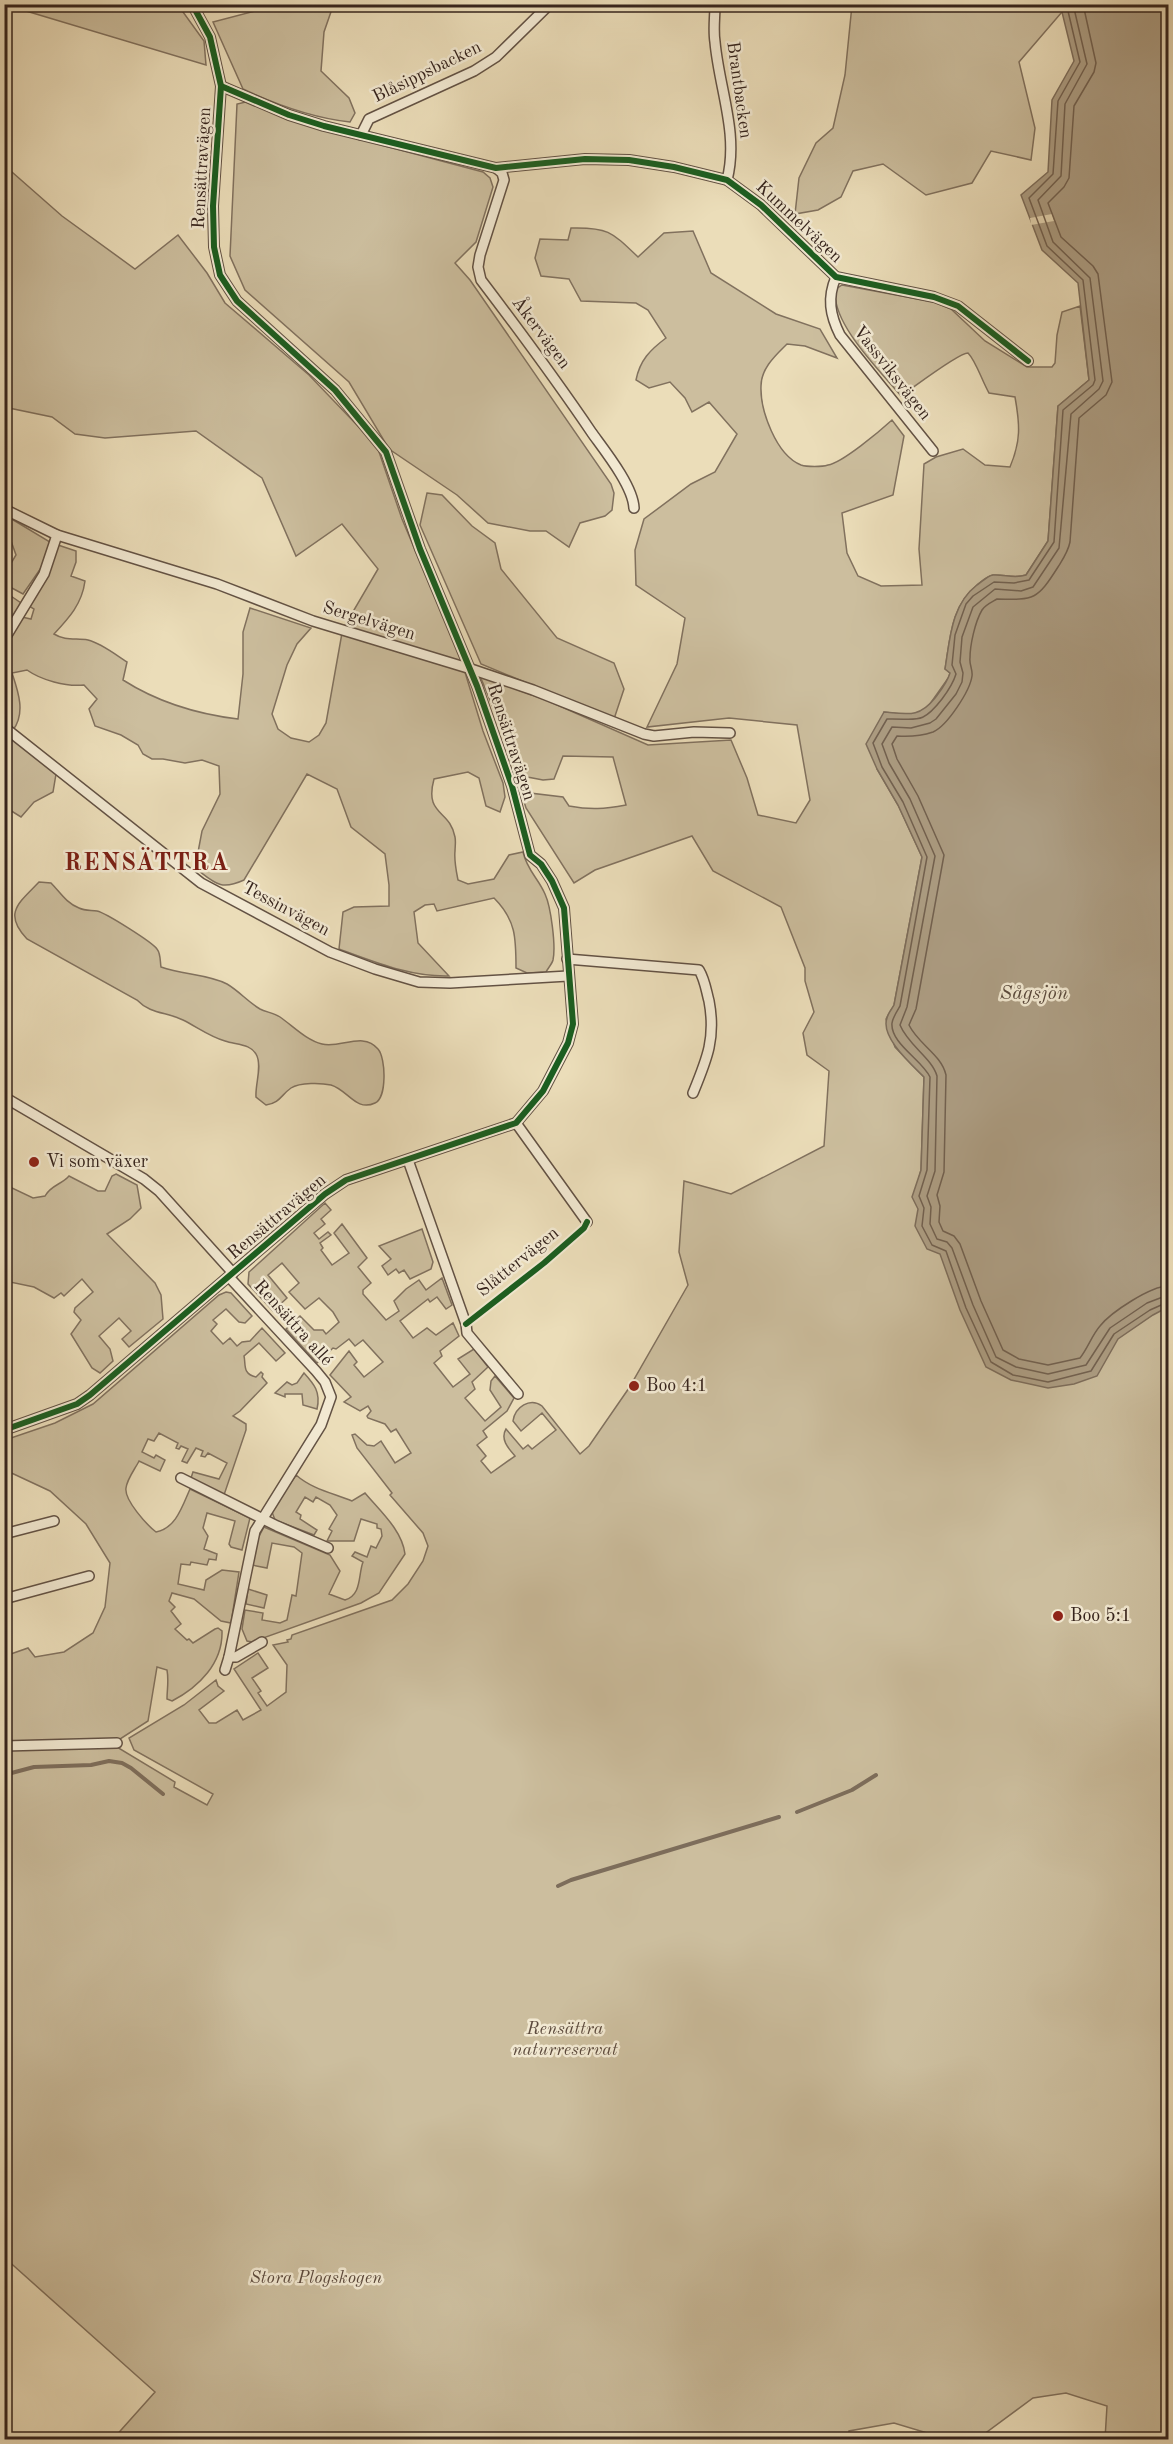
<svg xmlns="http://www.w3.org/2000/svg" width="1173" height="2444" viewBox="0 0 1173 2444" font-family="'Old Standard TT',serif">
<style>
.green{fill:#ccbe9e;stroke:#81715e;stroke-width:1.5}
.water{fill:#ad9e84;stroke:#7d6d5b;stroke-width:1.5}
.pier{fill:#ebddb9}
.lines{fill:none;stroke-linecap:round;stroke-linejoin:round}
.shore{stroke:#726150;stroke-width:1.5}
.stream{stroke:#7d6d5b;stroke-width:4}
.street-casing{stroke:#635244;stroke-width:12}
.street{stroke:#f2e9d2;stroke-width:9}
.cycleway-casing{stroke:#f2e9d2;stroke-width:10}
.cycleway{stroke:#1b5e20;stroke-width:6}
.poi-dot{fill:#8f2418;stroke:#f2e9d2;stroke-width:2}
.labels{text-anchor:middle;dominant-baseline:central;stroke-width:5;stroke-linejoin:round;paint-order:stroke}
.street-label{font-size:18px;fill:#36241d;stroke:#f2e9d2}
.poi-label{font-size:18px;fill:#36241d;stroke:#f2e9d2;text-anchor:start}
.park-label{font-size:18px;font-style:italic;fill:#5c4a3d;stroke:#f2e9d2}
.water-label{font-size:20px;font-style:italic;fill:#5a493c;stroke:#f2e9d2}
.district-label{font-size:24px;font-weight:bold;letter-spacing:1.5px;fill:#7a1f14;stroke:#f2e9d2}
</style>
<rect width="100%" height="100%" fill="#ebddb9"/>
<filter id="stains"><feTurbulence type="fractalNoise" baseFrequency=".00333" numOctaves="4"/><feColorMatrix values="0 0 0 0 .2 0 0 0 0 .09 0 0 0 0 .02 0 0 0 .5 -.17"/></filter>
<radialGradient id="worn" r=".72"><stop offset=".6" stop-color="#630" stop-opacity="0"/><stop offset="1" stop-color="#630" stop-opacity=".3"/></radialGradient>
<g class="green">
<path d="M273 4 340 5 333 6 324 32 321 71 349 98 355 113 350 122C312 118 277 105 243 89L213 22 270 7Z"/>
<path d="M6 5H178L204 41 206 65Z"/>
<path d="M852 5H1057L1062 12 1019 62 1035 128 1031 160 991 151 972 183 926 195 883 164 853 171 841 197 818 210 795 214 799 178 816 143 833 128 845 75Z"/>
<path d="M250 101 321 129 483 172 490 178 493 187 476 242 455 263 470 280 611 484 614 493 612 510 605 516 580 523 569 547 546 531H530L488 523 457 495 389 449 349 382 245 290 230 256 237 104Z"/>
<path d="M4 165 62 216 135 269 178 235 207 273 225 303 309 375 377 446 402 519 463 664 344 627 378 569 342 524 296 556 262 478 196 431 105 438 75 434 52 417 9 408 5 404Z"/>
<path d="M571 228C608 227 612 232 638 257L664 233 693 231 711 273 776 314 820 329 837 358 805 346 787 344C776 355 761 368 761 386 760 410 776 455 801 465 807 467 822 467 828 465 842 463 880 431 892 420L904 436 893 495 842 513 847 553 858 576 881 586 922 585 919 549 924 464 936 457 963 449 985 465 1010 467C1021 441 1020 425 1015 397L989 393C982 381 976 361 968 353 958 353 913 388 901 396 881 372 829 321 836 289L842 285 934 302 951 309 985 341 1027 367H1052L1055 363 1057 335 1062 312 1080 306 1089 380 1058 406 1048 541 1026 575C1014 579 1004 574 993 575 987 576 982 581 977 585 951 605 950 639 945 669L950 673 949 677 925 711 909 715 884 712 877 769 898 805 922 857 894 1005 886 1019 895 1047 924 1077 921 1170 919 1178 1168 1138V2439H1105L1107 2406 1066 2393 1033 2398 976 2440 947 2439 894 2423 849 2431V2440L113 2439 155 2392 5 2258V1750L117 1747 175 1782 174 1787 207 1805 213 1794 134 1750 129 1738 184 1705 216 1680 218 1686 224 1691 199 1710 209 1723H216L237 1710 243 1720 261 1710 234 1669 258 1653 268 1668 252 1678 261 1691 258 1693 267 1706 286 1692 287 1665 273 1645 288 1642 287 1640 291 1639 292 1635 392 1600 408 1584 423 1561 428 1546 423 1533 390 1495 392 1493 357 1448 352 1435 355 1434 367 1445 374 1446 381 1441 395 1463 411 1453 396 1429 391 1432 385 1424 368 1418 367 1416 371 1411 368 1406 360 1411 344 1402 351 1397 330 1375 349 1351 357 1362 354 1365 364 1377 383 1362 363 1340 355 1346 349 1339 336 1349 333 1348 317 1363 286 1329 300 1316 314 1330H323L326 1334 339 1322 333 1312 319 1298 305 1309 289 1292 299 1283 282 1263 268 1275 287 1298 273 1311 248 1284 249 1272 325 1203 331 1210 321 1219 325 1224 314 1233 319 1239 328 1232 331 1235 320 1243 323 1248 321 1250 332 1265 349 1253 334 1233 342 1224 367 1258 358 1267 371 1283 363 1290V1294L386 1320 399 1311 394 1301 406 1289 419 1280 426 1290 442 1278 452 1305 446 1309 437 1297 430 1302 428 1299 400 1321 413 1338 427 1328 436 1335 453 1323 459 1336 440 1351 442 1356 434 1363 453 1387 470 1374 458 1359 474 1349 488 1367 472 1382 475 1389 465 1398 485 1421 501 1407 490 1390 491 1381 495 1376 514 1398 507 1411 483 1431 487 1437 477 1445 486 1456 481 1461 491 1473 515 1456C508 1448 500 1439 506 1429L523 1449 528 1445 532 1449 556 1430 542 1413 521 1431 513 1421C515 1407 530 1397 542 1406L580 1454 589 1446 629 1388 688 1285 679 1252 684 1181 731 1194 824 1146 829 1071 807 1055 803 1033 814 1012 805 981V968L781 907 713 871 692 836 595 870 574 883 526 808 521 792 563 797 569 806C591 810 604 809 626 805L613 757 563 756 554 779 543 780 517 775 503 732 480 676 546 700 648 745 731 740 747 778 758 815 796 823 810 800 797 725 729 718 647 727 677 664 685 618 636 585 635 550 644 519 691 484 715 472 737 434 709 402 692 412 685 398 670 382 649 388 636 380C640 360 650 350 666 338L648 310 636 303 581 301 569 279 541 276 535 258 540 239 568 240Z"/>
<path d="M427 493 442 495 472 526 495 543 501 569 557 638 614 663 624 689 614 719 481 664 420 525Z"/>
<path d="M5 515 50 542 41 568 23 594 10 587V565L16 555 11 541 5 537Z"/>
<path d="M58 545 76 551V562L71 576 85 581C82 604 69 618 54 634 65 641 76 638 88 640 101 643 116 655 127 662L123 680C159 703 196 714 238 719L243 674V632L250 608 311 628 297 644 287 665 272 714 278 729 291 738 309 742 319 735 326 723 342 633 464 669 483 731 503 783 505 797 500 812 486 806 479 778 468 772 434 779C424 816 450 809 455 837 456 842 455 847 455 851 454 861 456 870 458 880L468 884 494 879 509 855 523 852C527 870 538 878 545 894 551 907 556 946 553 960 552 964 548 968 546 972L527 973 516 968C516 938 516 920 494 898L437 911 434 904 425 905 414 912 418 943 449 976C410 977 375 962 339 949L343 912 354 907 389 906V885L385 854 351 827 337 789 307 774 244 880C220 891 215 883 195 868L202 831 220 794 219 766 202 760 185 763 163 759H152L143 754 138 745 121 735 95 726 89 709 97 699 84 685C66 687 41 680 27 670L12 673C18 691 26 713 13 730L5 723 4 648 12 631 22 617 31 619 34 609 29 606Z"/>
<path d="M5 592 21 603 5 630Z"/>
<path d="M4 733 56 774 53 792 34 802 21 817 5 807Z"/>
<path d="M39 882 51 883C60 892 66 903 79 908 85 911 91 910 97 911 106 913 152 942 157 949 161 954 160 962 161 967 183 975 207 974 227 984 239 991 248 1002 260 1009 266 1012 274 1013 280 1017 293 1026 306 1040 322 1044 340 1049 363 1031 378 1049 386 1058 387 1098 375 1103 356 1112 348 1090 331 1085 322 1083 300 1082 291 1088 281 1095 280 1103 266 1105L256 1097C255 1085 262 1067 257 1056 251 1043 236 1045 225 1041 210 1037 197 1027 183 1020 167 1012 150 1014 137 1000L27 939C2 913 20 902 39 882Z"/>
<path d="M116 1174 137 1185 141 1208 130 1219 107 1234 155 1283 161 1295 163 1319 129 1347 122 1339 131 1331 119 1318 99 1336 110 1349 113 1361 100 1373 92 1368 71 1334 81 1320 74 1312 75 1308 93 1292 82 1279 64 1296 61 1293 54 1298 34 1287 5 1281V1187L8 1186 33 1198 45 1196C51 1185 61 1185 69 1176L98 1191H105L112 1176Z"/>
<path d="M422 1229 433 1262 431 1269 410 1279 404 1270 399 1273 396 1269 388 1275 382 1266 391 1259 379 1246Z"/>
<path d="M226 1292 231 1293 252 1316 245 1323 239 1322 226 1309 213 1320 217 1324 211 1331 223 1344 230 1338 237 1346 242 1342 250 1341 262 1328 285 1353 276 1361 259 1343 244 1356C246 1364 242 1374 256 1377L261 1372 263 1374 262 1377 267 1383 240 1411 233 1416 246 1424V1430L224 1495 191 1478 193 1472 219 1479 227 1463 208 1453 205 1457 201 1456 203 1451 196 1448 187 1463 182 1461 188 1449 181 1446 179 1449 176 1448 178 1443 159 1433 154 1441 148 1439 142 1452 154 1458 156 1455 165 1460 160 1471 139 1461C135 1469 127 1479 126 1488 124 1500 147 1525 156 1532 176 1528 182 1507 190 1489L250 1518 242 1550 231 1547 229 1544 235 1521 207 1513 203 1528 208 1536 204 1549 217 1554 216 1560 209 1559 207 1565 191 1562 190 1565 181 1564 178 1584 204 1590 206 1580 222 1570 239 1572 231 1623 221 1621 194 1599 172 1593 169 1601 175 1607 171 1611 181 1624 175 1629 187 1640 189 1639 193 1643 215 1629 218 1628 222 1631C223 1663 199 1687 172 1701L167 1699C167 1689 169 1681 167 1670L157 1667 148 1721 117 1741 5 1742V1656L28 1648 35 1657 64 1652 93 1633 105 1607 110 1563 86 1524 50 1491 5 1470V1440L55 1423 93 1404 219 1295Z"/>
<path d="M304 1373C314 1384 321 1392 317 1409L303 1405 302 1394H285V1397L275 1393 287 1382 292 1385 297 1383Z"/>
<path d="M296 1475C312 1489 332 1493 352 1501L365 1493C380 1511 402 1530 405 1554L379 1593 361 1603 252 1642 247 1641 242 1629 245 1610 263 1613 262 1620 280 1623 287 1620 292 1595 296 1596 302 1553 294 1547 272 1543 267 1568 252 1565 257 1540 264 1527 330 1555 340 1571 329 1594 345 1600C362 1595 358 1575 363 1562L352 1556 355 1552 367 1557 371 1546 376 1548 382 1536 381 1529 377 1528V1524L361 1519 354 1541H327L332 1531 329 1529 337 1515 330 1505 316 1497 313 1502 305 1497 296 1512 301 1515 300 1519 317 1530 314 1535 275 1520 272 1512 273 1508Z"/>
<path d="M248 1589 267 1595 264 1608 246 1604Z"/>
</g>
<path class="water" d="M1057 5H1168V1307L1153 1315 1118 1339 1097 1376 1074 1384 1048 1388 1011 1380 986 1367 960 1310 940 1254 927 1249 915 1226 918 1209 912 1197 921 1170 924 1077C911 1064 880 1037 887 1018 888 1013 892 1009 894 1005L922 857 898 805 877 769 866 744 884 712C908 714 919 718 935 698 941 690 947 683 950 673L945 669C950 639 951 605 977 585 982 582 987 576 993 575 1004 574 1014 579 1026 575L1048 541 1058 406 1089 380 1078 283 1042 250 1021 195 1048 172 1052 100 1074 61 1062 12Z"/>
<path class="pier" d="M1052 214 1054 221 1031 225 1030 218Z"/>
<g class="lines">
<g class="shore">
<path d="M1064 4 1068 11 1080 62 1058 101 1053 174 1029 198 1047 246 1083 280 1095 380 1093 385 1063 410 1054 542 1029 580 1014 583 994 582 973 596 966 604 955 635 952 665 956 674C953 684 948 691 942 699 921 726 917 718 887 719L873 743 882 767 903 802 927 857 900 1006C897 1011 893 1017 892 1023 890 1043 922 1060 930 1077L927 1170 919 1196 924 1208 922 1226 932 1245 946 1251 966 1308 991 1362 1013 1375 1048 1382 1091 1371 1114 1334 1150 1310 1168 1302"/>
<path d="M1073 4 1087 64 1065 104 1061 176 1038 200 1053 242 1090 278 1103 381 1099 389 1071 414 1059 548 1033 587 1021 591 995 589 973 607 962 637 960 662 963 673 962 682 956 694 936 719 930 723 911 728 892 727 882 744 889 763 910 799 935 856 907 1007 900 1025C908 1045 932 1058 937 1076L935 1171 927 1196 931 1207 930 1224 937 1239 947 1242 952 1248 973 1305 996 1357 1016 1367 1048 1374 1086 1365 1110 1328 1147 1303 1168 1295"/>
<path d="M1083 4 1096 63 1094 72 1074 106 1069 178 1064 187 1048 203 1061 237 1093 266 1098 274 1112 382 1106 395 1079 418 1070 542C1068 552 1063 559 1058 567 1037 600 1035 600 997 599 992 602 985 605 982 610 975 622 970 645 970 658 969 664 973 670 972 676 970 691 947 726 933 732 921 736 909 737 897 736L892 744 897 759 918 796 944 855 916 1009 909 1025C918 1044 941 1054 946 1075L944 1172 937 1195 940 1206 939 1222 943 1231 954 1236 960 1244 981 1301 1003 1350 1019 1359 1048 1365 1080 1358C1088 1348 1092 1335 1100 1326 1111 1312 1151 1286 1168 1286"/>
</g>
<g class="stream">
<path d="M4 1775 34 1767 91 1765 109 1761 122 1763 131 1768 163 1794"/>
<path d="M797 1812 852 1790 876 1775"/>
<path d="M558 1886 571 1880 779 1817"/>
</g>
<defs>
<g id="street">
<path d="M715 4C715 17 713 30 715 42 719 88 739 134 727 180"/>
<path d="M221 86 289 115 324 126 496 168 585 159 629 160 674 167 727 180 761 205 836 277 934 297 958 306 1028 361"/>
<path d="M361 135 369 119 474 71 496 57 550 4"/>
<path d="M496 168 502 173 504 180 480 255 478 267 481 280C519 330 556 380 592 433 605 451 633 486 634 508"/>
<path d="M836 277C827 298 830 315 840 335L933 451"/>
<path d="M4 509 57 535 217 584 313 621 471 669 533 690 644 734 654 736 694 732 730 733"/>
<path d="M4 640 44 574 57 535"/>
<path d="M4 727 201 883 330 952 375 969 419 982 450 983 568 976"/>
<path d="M567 959 699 970C705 980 706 990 709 1001 716 1038 707 1059 693 1093"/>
<path d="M4 1097 144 1179 159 1191 233 1273"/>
<path d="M516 1123 587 1222"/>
<path d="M408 1160 466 1324 467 1333 518 1394"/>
<path d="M229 1277 316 1371 325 1382 331 1397 321 1425 255 1531 229 1657H236L262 1642"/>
<path d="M4 1430 77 1404 90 1395 325 1194 346 1180 516 1123 543 1091 568 1043 573 1024 564 908 552 881 541 864 530 855 512 786 477 686 420 549 386 452 335 390 237 301 220 275 214 247 213 206 221 86 210 37 192 4"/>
<path d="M181 1478 277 1526 328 1548"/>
<path d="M4 1534 54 1521"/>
<path d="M4 1599 89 1576"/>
<path d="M225 1670 229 1657"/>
<path d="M4 1746 117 1743"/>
</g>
</defs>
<use href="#street" class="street-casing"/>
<use href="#street" class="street"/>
<defs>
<g id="cycleway">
<path d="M221 86 289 115 324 126 496 168 585 159 629 160 674 167 727 180 761 205 836 277 934 297 958 306 1028 361"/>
<path d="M466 1324 544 1263 584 1228 587 1222"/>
<path d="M4 1430 77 1404 90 1395 325 1194 346 1180 516 1123 543 1091 568 1043 573 1024 564 908 552 881 541 864 530 855 512 786 477 686 420 549 386 452 335 390 237 301 220 275 214 247 213 206 221 86 210 37 192 4"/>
</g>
</defs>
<use href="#cycleway" class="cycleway-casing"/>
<use href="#cycleway" class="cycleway"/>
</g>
<g class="poi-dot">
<circle cx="34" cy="1162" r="6"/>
<circle cx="634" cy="1386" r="6"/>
<circle cx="1058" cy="1616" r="6"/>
</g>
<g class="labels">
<g class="street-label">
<text transform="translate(427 72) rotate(-26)">Blåsippsbacken</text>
<text transform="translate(739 90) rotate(82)">Brantbacken</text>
<text transform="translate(202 168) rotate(-87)">Rensättravägen</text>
<text transform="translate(799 222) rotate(43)">Kummelvägen</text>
<text transform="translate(541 333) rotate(53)">Åkervägen</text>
<text transform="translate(892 373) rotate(52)">Vassviksvägen</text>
<text transform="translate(369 621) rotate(17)">Sergelvägen</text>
<text transform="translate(511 742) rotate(72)">Rensättravägen</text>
<text transform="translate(286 909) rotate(28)">Tessinvägen</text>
<text transform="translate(277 1217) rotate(-40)">Rensättravägen</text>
<text transform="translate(518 1262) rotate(-39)">Slåttervägen</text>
<text transform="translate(293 1323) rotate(48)">Rensättra allé</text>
</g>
<g class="poi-label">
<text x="46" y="1162">Vi som växer</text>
<text x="646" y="1386">Boo 4:1</text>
<text x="1070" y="1616">Boo 5:1</text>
</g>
<g class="park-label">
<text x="565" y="2029">Rensättra<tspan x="565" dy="21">naturreservat</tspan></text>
<text x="316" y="2278">Stora Plogskogen</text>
</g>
<g class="water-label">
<text x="1034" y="994">Sågsjön</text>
</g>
<g class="district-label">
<text x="147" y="864">RENSÄTTRA</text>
</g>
</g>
<rect width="1173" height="2444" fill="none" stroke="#ebddb9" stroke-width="24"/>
<rect x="6" y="6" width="1161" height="2432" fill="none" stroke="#36241d" stroke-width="3"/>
<rect x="12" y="12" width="1149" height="2420" fill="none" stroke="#36241d" stroke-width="1.5"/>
<rect width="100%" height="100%" filter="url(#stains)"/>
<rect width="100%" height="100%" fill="url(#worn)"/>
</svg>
